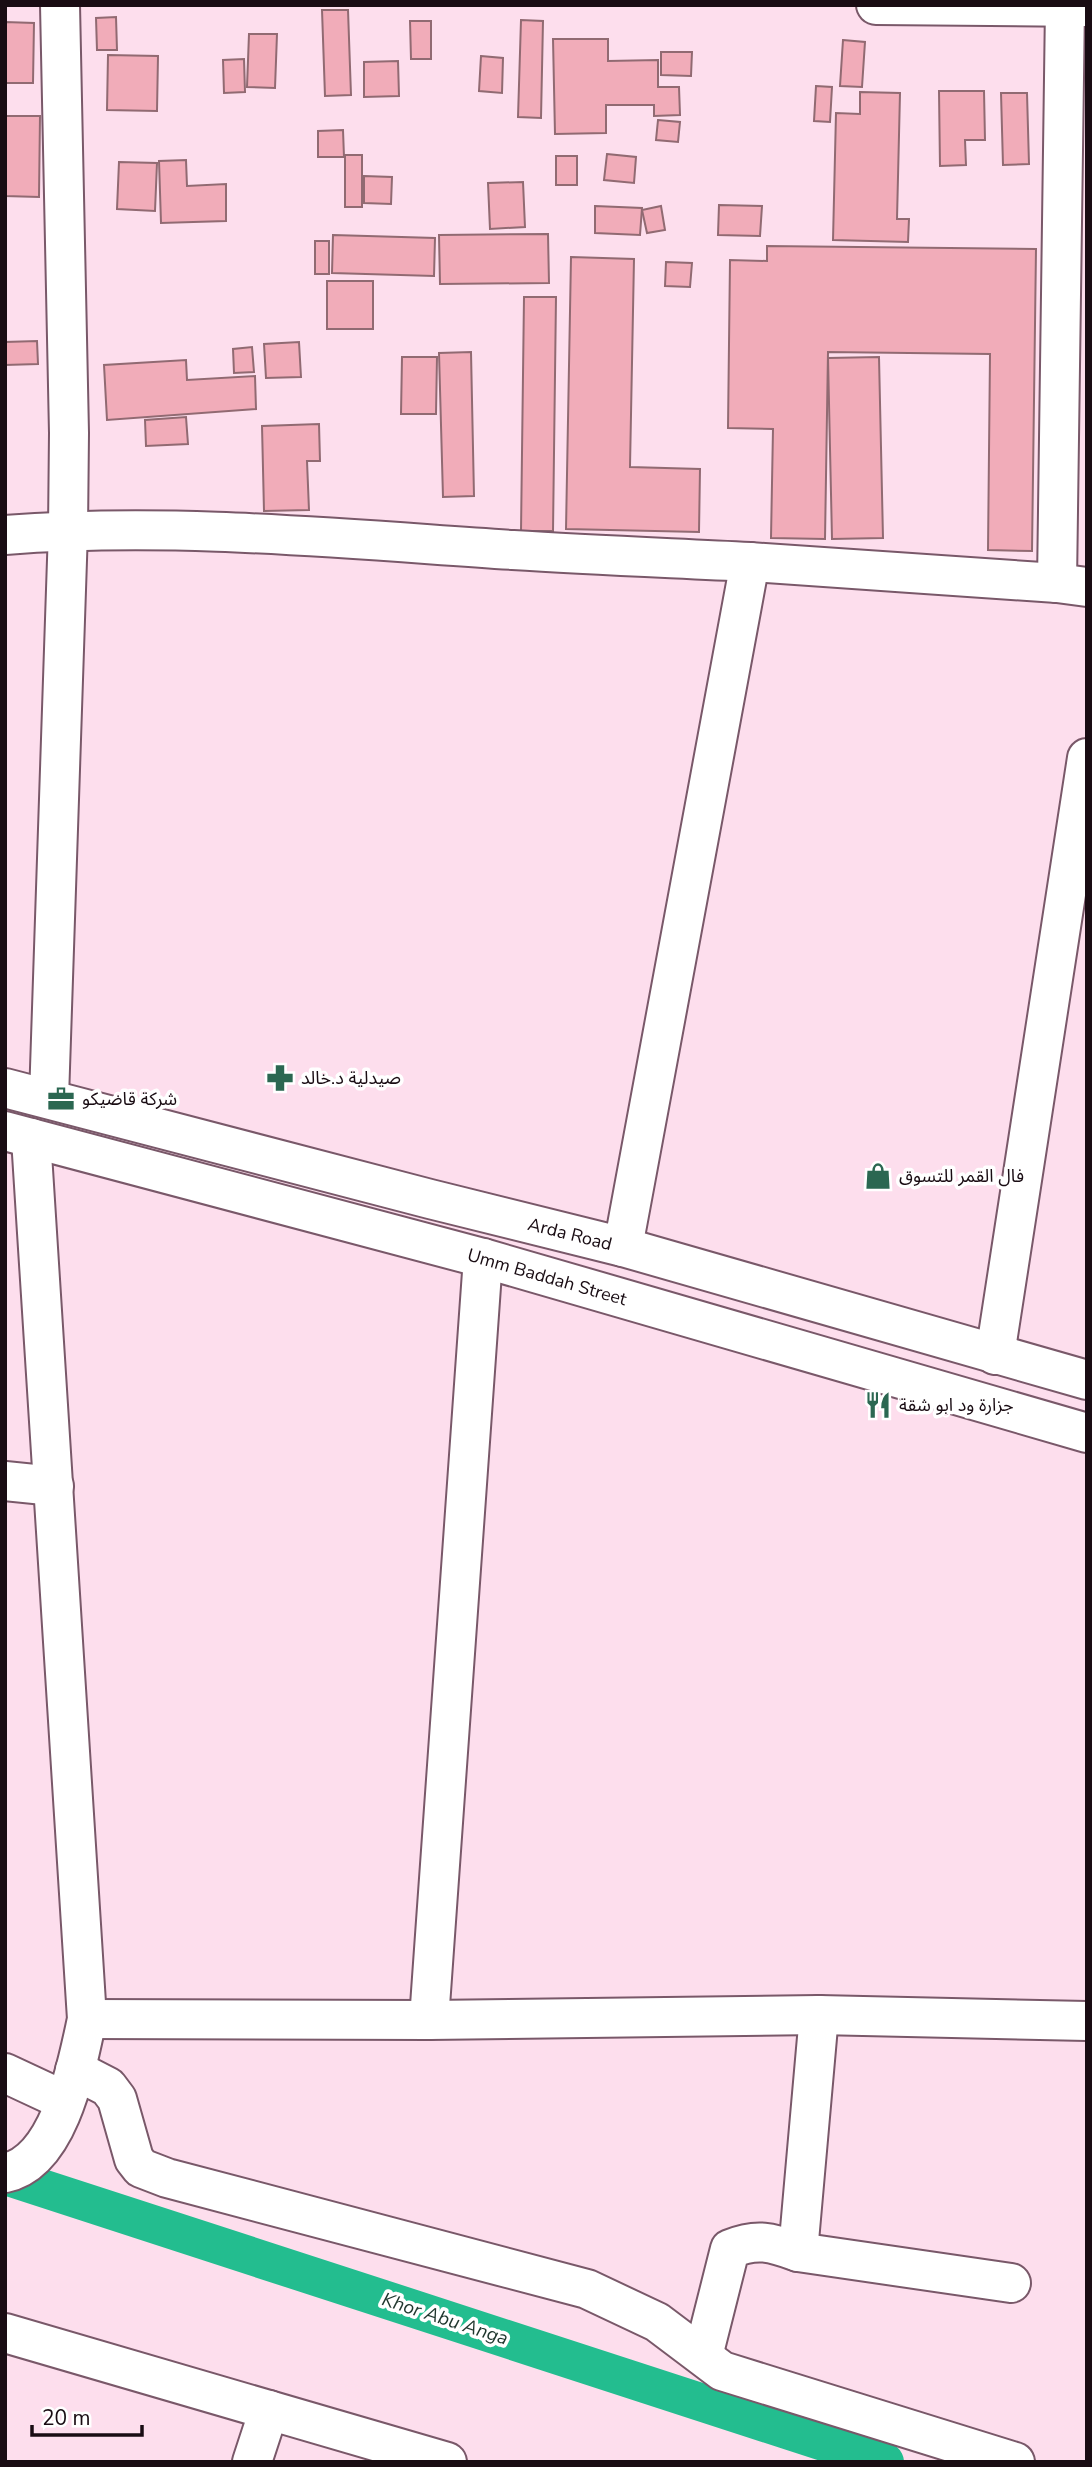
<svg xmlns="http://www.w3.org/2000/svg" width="1092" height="2467" viewBox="0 0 1092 2467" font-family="'Nunito Sans','Noto Sans Arabic',sans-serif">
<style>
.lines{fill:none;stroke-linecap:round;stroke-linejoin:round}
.canal{stroke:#23bd8f;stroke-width:38}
.building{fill:#f1acb9;stroke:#916a72;stroke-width:2}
.minor-casing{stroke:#795869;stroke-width:42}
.major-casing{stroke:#795869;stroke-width:42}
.minor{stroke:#fff;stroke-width:38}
.major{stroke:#fff;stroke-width:38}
.labels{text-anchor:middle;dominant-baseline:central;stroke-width:7;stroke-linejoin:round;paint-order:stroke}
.poi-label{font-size:18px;fill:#190c13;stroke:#fff;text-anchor:start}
.street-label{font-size:18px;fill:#190c13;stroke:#fff}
.water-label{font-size:19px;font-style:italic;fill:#1f362d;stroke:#fff}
</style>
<rect width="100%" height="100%" fill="#fddeed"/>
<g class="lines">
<path class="canal" d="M5 2176 885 2462"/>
</g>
<g class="building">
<path d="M322 10H348L351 95 325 96Z"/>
<path d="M116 17 117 50H97L96 18Z"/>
<path d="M521 20 543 21 541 118 518 117Z"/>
<path d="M410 21H431V59H411Z"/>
<path d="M5 22 34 23 33 83H5Z"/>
<path d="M249 34H277L275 88 247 87Z"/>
<path d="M553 39H608V61L658 60V87H679L680 115 654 116V105H606V133L555 134Z"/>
<path d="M843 40 865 42 862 87 840 86Z"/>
<path d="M661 52H692L691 76 661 75Z"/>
<path d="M108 55 158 56 157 111 107 110Z"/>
<path d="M481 56 503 58 502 93 479 91Z"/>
<path d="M244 59 245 92 224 93 223 60Z"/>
<path d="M398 61 399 96 364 97V62Z"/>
<path d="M816 86 832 87 830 122 814 121Z"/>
<path d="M939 91H984L985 140H965L966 165 940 166Z"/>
<path d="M860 92 900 93 897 219H909L908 242 833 240 836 113 860 114Z"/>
<path d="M1001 93H1027L1029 164 1003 165Z"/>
<path d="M5 116H40L39 197 5 196Z"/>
<path d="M658 120 680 122 678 142 656 140Z"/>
<path d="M343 130 344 157H318V131Z"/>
<path d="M607 154 636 157 634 183 604 180Z"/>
<rect x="345" y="155" width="17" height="52"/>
<rect x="556" y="156" width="21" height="29"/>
<path d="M186 160 187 186 226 184V221L161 223 159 161Z"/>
<path d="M119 162 157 163 155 211 117 209Z"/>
<path d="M364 176 392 177 391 204 364 203Z"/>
<path d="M523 182 525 227 490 229 488 183Z"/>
<path d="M719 205 762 206 760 236 718 235Z"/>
<path d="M595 206 642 208 640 235 595 233Z"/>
<path d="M661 206 665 230 647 233 642 210Z"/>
<path d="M548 234 549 283 440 284 439 235Z"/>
<path d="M333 235 435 238 434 276 332 273Z"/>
<rect x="315" y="241" width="14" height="33"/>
<path d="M767 246 1036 249 1032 551 988 550 990 354 828 352 825 539 771 538 773 429 728 428 730 260 767 261Z"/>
<path d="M571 257 634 259 630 467 700 469 699 532 566 529Z"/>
<path d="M666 262 692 263 690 287 665 286Z"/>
<rect x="327" y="281" width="46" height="48"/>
<path d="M524 297H556L553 531H521Z"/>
<path d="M37 341 38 364 5 365V342Z"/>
<path d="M299 342 301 377 266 378 264 344Z"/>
<path d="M252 347 254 372 234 373 233 349Z"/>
<path d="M471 352 474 496 443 497 439 353Z"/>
<path d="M402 357H437L436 414H401Z"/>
<path d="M879 357 883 538 832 539 828 358Z"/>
<path d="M186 360 187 380 255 376 256 409 107 420 104 365Z"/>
<path d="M186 417 188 444 146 446 145 420Z"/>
<path d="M319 424 320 461H307L309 510 264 511 262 426Z"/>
</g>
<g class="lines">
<defs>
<g id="minor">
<path d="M876 5 1087 7"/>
<path d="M5 535C174 522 344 539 513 550 592 555 671 558 750 562 852 569 955 576 1057 583L1087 587"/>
<path d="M1057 583 1065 6"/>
<path d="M49 1098 68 530 69 433 60 5"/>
<path d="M623 1247 750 562"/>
<path d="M995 1355 1087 758"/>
<path d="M5 1481 54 1486"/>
<path d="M87 2019 429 2020 819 2015 1087 2021"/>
<path d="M429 2020 483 1258"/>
<path d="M75 2070 108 2087 117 2099 134 2159 141 2168 167 2178 587 2289 657 2322 722 2371 1015 2462"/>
<path d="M5 2073 65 2101"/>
<path d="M5 2173C60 2162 77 2065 87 2019L31 1138"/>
<path d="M798 2252 819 2015"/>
<path d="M5 2333 447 2462"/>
<path d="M703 2356 730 2249C757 2238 771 2242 798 2252L1011 2283"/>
<path d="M252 2462 269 2410"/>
</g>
<g id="major">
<path d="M5 1088 430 1199 623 1247 1087 1380"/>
<path d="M5 1131 483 1258 1087 1433"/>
</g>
</defs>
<use href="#minor" class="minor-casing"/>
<use href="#major" class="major-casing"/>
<use href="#minor" class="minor"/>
<use href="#major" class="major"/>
</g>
<defs>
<symbol id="pharmacy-bare" viewBox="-9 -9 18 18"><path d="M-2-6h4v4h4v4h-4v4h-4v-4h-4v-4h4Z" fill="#2b6751" stroke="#fff" stroke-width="2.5" paint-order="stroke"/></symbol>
<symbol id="office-bare" viewBox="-9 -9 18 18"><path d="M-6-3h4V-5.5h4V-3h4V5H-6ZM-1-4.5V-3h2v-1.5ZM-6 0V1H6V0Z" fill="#2b6751" stroke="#fff" stroke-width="2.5" paint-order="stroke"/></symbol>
<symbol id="shop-bare" viewBox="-9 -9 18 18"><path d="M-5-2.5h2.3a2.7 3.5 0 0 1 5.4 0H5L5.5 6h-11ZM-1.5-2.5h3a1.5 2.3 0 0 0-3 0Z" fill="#2b6751" stroke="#fff" stroke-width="2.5" paint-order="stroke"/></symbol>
<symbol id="restaurant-bare" viewBox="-9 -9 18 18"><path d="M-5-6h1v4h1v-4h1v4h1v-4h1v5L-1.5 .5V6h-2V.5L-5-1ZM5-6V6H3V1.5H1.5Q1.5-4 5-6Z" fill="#2b6751" stroke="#fff" stroke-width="2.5" paint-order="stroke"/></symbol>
</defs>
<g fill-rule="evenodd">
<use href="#pharmacy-bare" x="261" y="1059" width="38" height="38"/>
<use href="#office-bare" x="42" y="1080" width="38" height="38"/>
<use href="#shop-bare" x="859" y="1157" width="38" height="38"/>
<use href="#restaurant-bare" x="859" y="1386" width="38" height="38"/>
</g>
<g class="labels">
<g class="poi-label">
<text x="301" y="1078">صيدلية د.خالد</text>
<text x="82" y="1099">شركة قاضيكو</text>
<text x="899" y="1176">فال القمر للتسوق</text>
<text x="899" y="1405">جزارة ود ابو شقة</text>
</g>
<g class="street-label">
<text transform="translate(570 1234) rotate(14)">Arda Road</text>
<text transform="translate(547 1277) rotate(16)">Umm Baddah Street</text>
</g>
<g class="water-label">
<text transform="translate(445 2319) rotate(18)">Khor Abu Anga</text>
</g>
</g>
<rect width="1092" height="2467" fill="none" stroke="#190c13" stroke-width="14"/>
<path d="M32 2425v10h110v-10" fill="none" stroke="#190c13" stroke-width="3.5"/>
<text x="42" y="2425" font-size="21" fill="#190c13" stroke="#ffffff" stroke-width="5" paint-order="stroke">20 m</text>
</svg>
